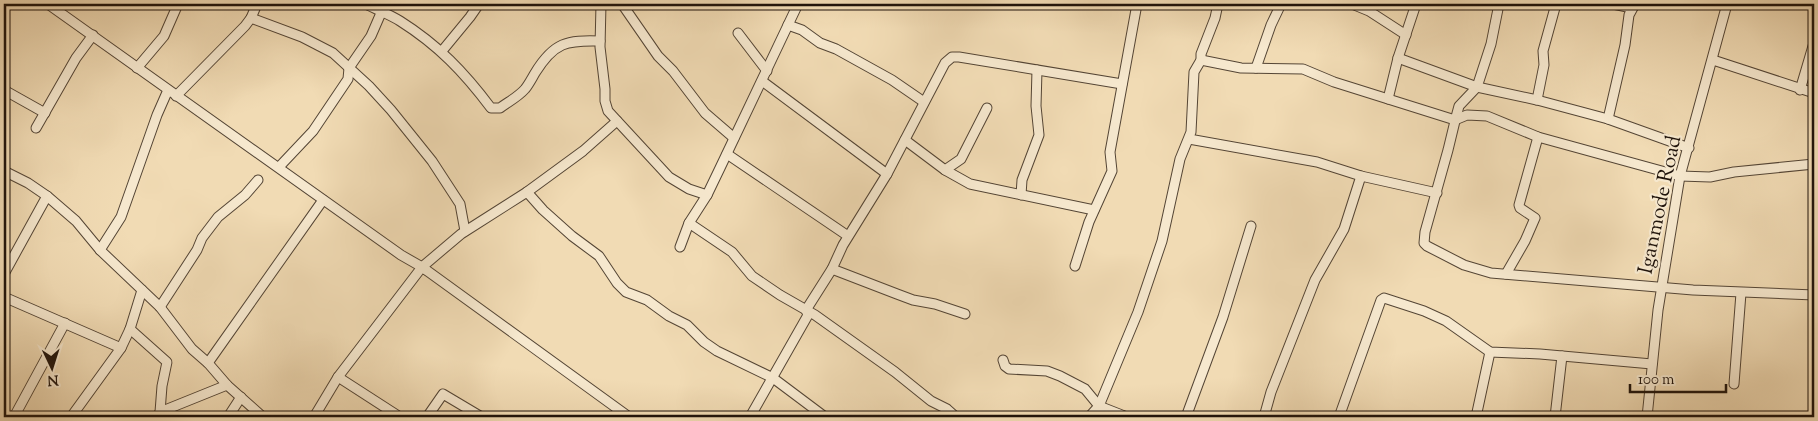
<svg xmlns="http://www.w3.org/2000/svg" width="1818" height="421" viewBox="0 0 1818 421" font-family="'Sorts Mill Goudy',serif">
<style>
.lines{fill:none;stroke-linecap:round;stroke-linejoin:round}
.minor-casing{stroke:#544535;stroke-width:11}
.minor{stroke:#f6e8ce;stroke-width:9}
.labels{text-anchor:middle;dominant-baseline:central;stroke-width:4.5;stroke-linejoin:round;paint-order:stroke}
.street-label{font-size:21px;fill:#1f130b;stroke:#f6e8ce}
</style>
<rect width="100%" height="100%" fill="#f1dbb4"/>
<filter id="stains"><feTurbulence type="fractalNoise" baseFrequency=".004" numOctaves="4"/><feColorMatrix values="0 0 0 0 .2 0 0 0 0 .09 0 0 0 0 .02 0 0 0 .5 -.17"/></filter>
<radialGradient id="worn" r=".72"><stop offset=".6" stop-color="#630" stop-opacity="0"/><stop offset="1" stop-color="#630" stop-opacity=".3"/></radialGradient>
<g class="lines">
<defs>
<g id="minor">
<path d="M48 4 401 255 422 267 629 417"/>
<path d="M366 4C377 10 389 14 400 21 438 45 464 72 491 108H500C508 102 518 97 525 89 529 84 532 78 535 73 554 42 567 40 600 41"/>
<path d="M601 4 600 47 605 89V101L608 111 669 177 689 189 707 195"/>
<path d="M622 4 658 56 673 71 705 113 734 138"/>
<path d="M1352 4 1369 11 1406 35"/>
<path d="M1499 4 1491 44 1477 87 1459 106 1456 117 1448 150 1425 232 1424 243 1427 246 1464 265 1491 273 1693 290 1814 295"/>
<path d="M1613 4 1632 8"/>
<path d="M251 18 302 37 333 53 369 86 391 110 432 161 460 204 465 231"/>
<path d="M788 25 802 30 820 43 836 49 892 80 924 102"/>
<path d="M738 33 767 71"/>
<path d="M442 51 470 17 479 4"/>
<path d="M1398 58 1477 87 1537 100 1608 119 1689 148"/>
<path d="M1201 60 1241 68 1303 69 1334 82 1455 120 1467 115 1487 116 1538 137 1680 176 1710 177 1734 172 1814 164"/>
<path d="M1713 60 1814 93"/>
<path d="M137 68 164 36 178 4"/>
<path d="M1256 68 1271 25 1281 4"/>
<path d="M762 81 887 174"/>
<path d="M4 90 45 113"/>
<path d="M1800 90 1813 46"/>
<path d="M176 96 245 26 251 18 257 4"/>
<path d="M1388 99 1398 58 1416 4"/>
<path d="M1537 100 1544 65 1543 51 1556 4"/>
<path d="M1608 119 1625 45 1629 15 1635 4"/>
<path d="M36 128 76 58 93 35"/>
<path d="M1189 139 1317 162 1361 176 1437 193"/>
<path d="M905 140 945 170 970 184 1094 210"/>
<path d="M727 154 848 236"/>
<path d="M279 167 313 131 348 79 349 68 371 36 381 13 387 4"/>
<path d="M945 170 961 159 987 108"/>
<path d="M4 171 28 183 47 196 76 221 100 250 160 307 192 349 208 363 227 385 263 417"/>
<path d="M527 192 583 151 617 121"/>
<path d="M1021 195 1022 180 1039 135 1036 106 1037 70"/>
<path d="M689 223 732 252 752 276 780 295 815 315 895 372 931 401 947 409 956 417"/>
<path d="M680 247 689 223 707 195 720 168 798 4"/>
<path d="M100 250 121 217 157 115 168 90"/>
<path d="M1075 266 1089 222 1112 171 1110 152 1137 4"/>
<path d="M422 267 461 234 527 192 543 210 572 236 599 256 617 283 626 292 647 300 669 316 687 325 704 342 717 351 773 378 825 417"/>
<path d="M832 269 897 294 913 300 935 304 965 314"/>
<path d="M4 274 47 196"/>
<path d="M1506 274 1525 241 1535 218 1520 208 1519 205 1538 137"/>
<path d="M4 297 121 348"/>
<path d="M160 307 197 250 202 238 218 217 245 195 258 180"/>
<path d="M130 329 167 362 162 386 160 412"/>
<path d="M1003 360 1005 366 1009 369 1047 371 1060 376 1085 389 1099 406 1127 417"/>
<path d="M208 363 323 200"/>
<path d="M338 377 400 417"/>
<path d="M1734 384 1741 293"/>
<path d="M158 416 160 412 227 385"/>
<path d="M14 417 65 323"/>
<path d="M71 417 121 348 130 329 142 290"/>
<path d="M228 417 241 397"/>
<path d="M314 417 338 377 422 267 426 270"/>
<path d="M427 417 443 394 480 416"/>
<path d="M750 417 808 315 806 310 832 269 843 245 887 174 945 63 952 57H959L1122 84"/>
<path d="M1089 417 1099 406 1138 312 1162 241 1180 159 1191 132 1194 72 1201 60V54L1215 18 1218 4"/>
<path d="M1186 417 1223 317 1251 226"/>
<path d="M1264 417 1271 392 1315 280 1344 229 1361 176"/>
<path d="M1339 417 1381 300 1384 298 1424 311 1446 321 1490 352 1540 354 1652 364"/>
<path d="M1476 417 1490 352"/>
<path d="M1555 417 1562 356"/>
<path d="M1647 417 1658 310 1680 176 1727 4"/>
</g>
</defs>
<use href="#minor" class="minor-casing"/>
<use href="#minor" class="minor"/>
</g>
<g class="labels">
<g class="street-label">
<text transform="translate(1661 205) rotate(-78)">Iganmode Road</text>
</g>
</g>
<rect width="1818" height="421" fill="none" stroke="#f1dbb4" stroke-width="20"/>
<rect x="5" y="5" width="1808" height="411" fill="none" stroke="#1f130b" stroke-width="2.5"/>
<rect x="10" y="10" width="1798" height="401" fill="none" stroke="#1f130b"/>
<g transform="translate(52 368) rotate(176)" stroke="#f6e8ce" stroke-width="4" paint-order="stroke">
<path d="M0-4L9 19L0 12L-9 19Z" fill="#1f130b"/>
<text y="-8" font-size="14" font-weight="bold" text-anchor="middle" fill="#1f130b">N</text>
</g>
<path d="M1630 384v8h96v-8" fill="none" stroke="#1f130b" stroke-width="2.5"/>
<text x="1638" y="384" font-size="15" fill="#1f130b" stroke="#f6e8ce" stroke-width="4" paint-order="stroke">100 m</text>
<rect width="100%" height="100%" filter="url(#stains)"/>
<rect width="100%" height="100%" fill="url(#worn)"/>
</svg>
